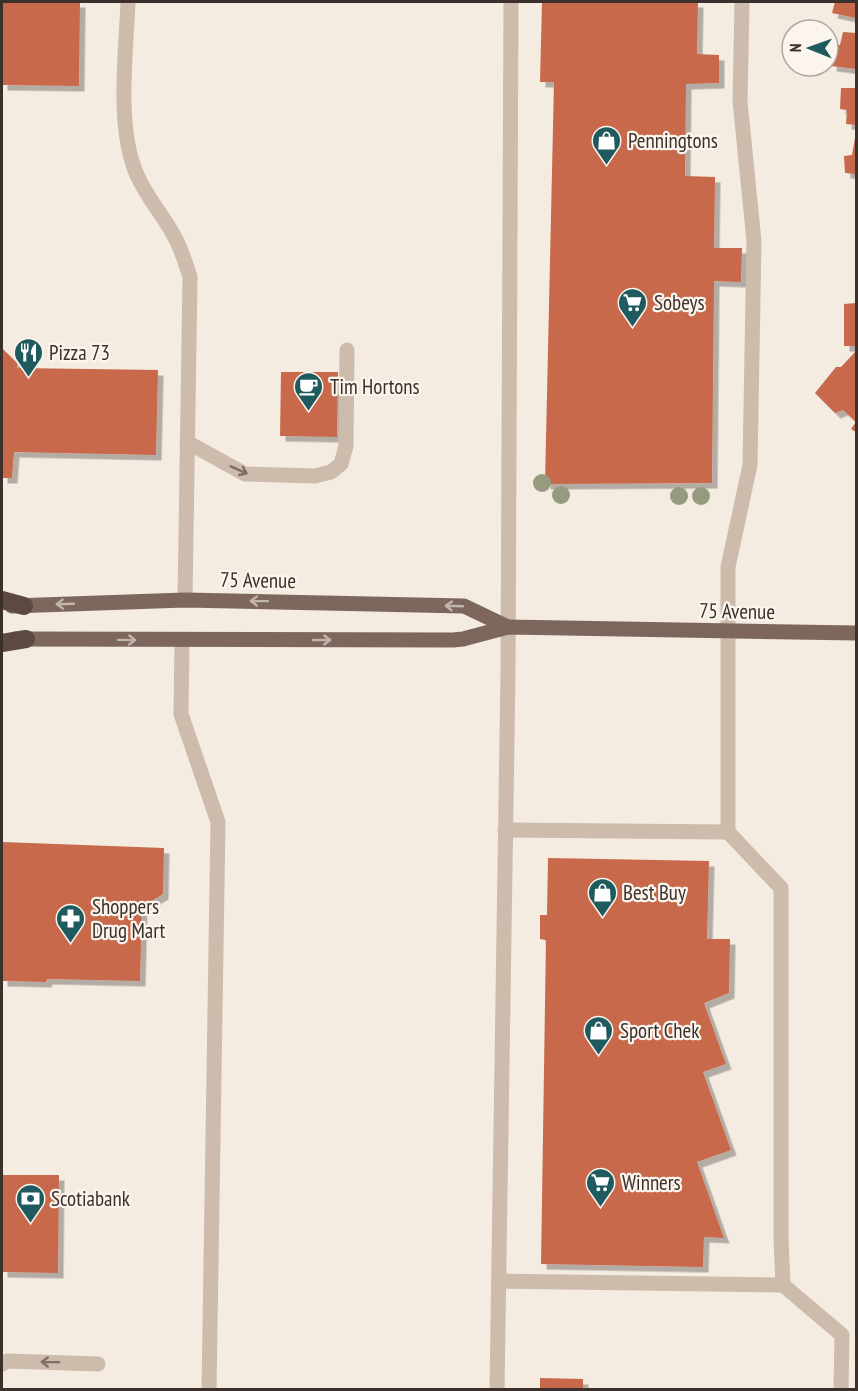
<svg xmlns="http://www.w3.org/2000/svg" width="858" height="1391" viewBox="0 0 858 1391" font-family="'PT Sans Narrow',sans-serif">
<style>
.building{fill:#c8694b;filter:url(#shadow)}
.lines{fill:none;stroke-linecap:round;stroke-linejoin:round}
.minor{stroke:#cdbbac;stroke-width:15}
.major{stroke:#7d675c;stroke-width:15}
.highway{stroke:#5c4a42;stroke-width:18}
.tree{fill:#969b7f}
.oneway{stroke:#7d6f65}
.oneway2{stroke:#c2b5ac}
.labels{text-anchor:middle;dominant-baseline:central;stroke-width:4.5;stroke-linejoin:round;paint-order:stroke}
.poi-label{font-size:21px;fill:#3b302b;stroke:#fbf5ee;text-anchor:start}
.street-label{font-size:21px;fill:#3b302b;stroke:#fbf5ee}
</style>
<defs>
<filter id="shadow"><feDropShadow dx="5.5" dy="5.5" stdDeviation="0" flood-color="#0004"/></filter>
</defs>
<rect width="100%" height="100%" fill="#f4ebe1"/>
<g class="building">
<path d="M2 2H80L79 86 2 85Z"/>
<path d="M542 2H698L697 54 719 55V83L686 84 685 176 715 177 714 248H742L741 282 714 281 712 483 545 484 554 82H540Z"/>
<path d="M835 2H856V18L832 13Z"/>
<path d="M843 32 856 33V69L831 66 833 45H840Z"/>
<path d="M841 88H856V125L846 124 847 110 840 109Z"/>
<path d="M855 138 856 174 845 173 844 156 852 155Z"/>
<path d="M856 303V346H844V304Z"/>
<path d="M2 348 17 363V368L158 370 156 455 14 452 12 478H2Z"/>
<path d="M856 351V432L851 429 856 422 843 410 835 413 815 393 836 367H841Z"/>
<path d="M281 372H338L337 437 280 436Z"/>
<path d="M2 842 164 848 163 894 142 907 140 981 47 979 46 982 2 981Z"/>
<path d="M548 858 709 861 707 939H730L729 993 704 1003 726 1064 703 1072 731 1150 697 1162 724 1238 704 1237 703 1267 541 1264 546 940 540 939V915H547Z"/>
<path d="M2 1175H59L58 1273 2 1272Z"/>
<path d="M540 1378 583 1379V1390H540Z"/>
</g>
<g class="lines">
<g class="minor">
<path d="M128 2C126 53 116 128 137 175 146 196 162 214 173 234 181 247 185 262 190 277L185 600"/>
<path d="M187 442 245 474 315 476 331 472 341 464 346 446 347 350"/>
<path d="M182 640 181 714 218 822 209 1390"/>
<path d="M505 830 728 832V567L750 465 754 241 740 101 742 2"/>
<path d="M499 1281 783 1285 781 1238V888L728 832"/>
<path d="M783 1285 842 1335 841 1390"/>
<path d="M2 1364 7 1361 98 1364"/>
<path d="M497 1390 508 673 511 2"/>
</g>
<g class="major">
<path d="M12 606 185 600 464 606 508 627"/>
<path d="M15 639 453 640 463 639 508 627 856 633"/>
</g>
<g class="highway">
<path d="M2 600 24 606"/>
<path d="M2 643 26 639"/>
</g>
</g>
<g class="tree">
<circle cx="542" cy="483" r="9"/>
<circle cx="561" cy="495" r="9"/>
<circle cx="679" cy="496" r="9"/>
<circle cx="701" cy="496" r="9"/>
</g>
<defs><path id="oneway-shaft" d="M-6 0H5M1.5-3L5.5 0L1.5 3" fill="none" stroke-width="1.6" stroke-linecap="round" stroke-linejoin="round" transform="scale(1.5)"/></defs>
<g class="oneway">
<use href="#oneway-shaft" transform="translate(239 470) rotate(24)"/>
<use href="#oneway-shaft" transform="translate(50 1362) rotate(-179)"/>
</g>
<g class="oneway2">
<use href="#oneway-shaft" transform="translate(259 601) rotate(-179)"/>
<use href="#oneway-shaft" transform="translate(65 604) rotate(178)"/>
<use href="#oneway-shaft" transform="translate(454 606) rotate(-178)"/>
<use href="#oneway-shaft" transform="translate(127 640) rotate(1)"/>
<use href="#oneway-shaft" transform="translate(322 640)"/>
</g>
<defs>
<symbol id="shop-pin" viewBox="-11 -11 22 30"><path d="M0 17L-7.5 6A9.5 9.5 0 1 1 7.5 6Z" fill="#1f5a5e" stroke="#fbf5ee"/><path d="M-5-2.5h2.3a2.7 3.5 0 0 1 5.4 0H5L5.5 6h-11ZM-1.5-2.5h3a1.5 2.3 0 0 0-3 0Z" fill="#fff"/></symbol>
<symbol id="supermarket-pin" viewBox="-11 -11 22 30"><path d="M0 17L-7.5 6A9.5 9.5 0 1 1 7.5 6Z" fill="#1f5a5e" stroke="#fbf5ee"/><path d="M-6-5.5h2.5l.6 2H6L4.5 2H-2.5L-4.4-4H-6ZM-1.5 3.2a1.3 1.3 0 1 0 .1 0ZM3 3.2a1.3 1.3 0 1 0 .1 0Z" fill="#fff"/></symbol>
<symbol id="restaurant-pin" viewBox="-11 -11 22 30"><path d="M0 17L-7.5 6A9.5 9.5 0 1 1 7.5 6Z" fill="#1f5a5e" stroke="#fbf5ee"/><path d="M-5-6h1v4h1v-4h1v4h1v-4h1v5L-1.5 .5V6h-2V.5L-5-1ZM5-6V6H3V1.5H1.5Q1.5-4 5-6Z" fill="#fff"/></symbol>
<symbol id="cafe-pin" viewBox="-11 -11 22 30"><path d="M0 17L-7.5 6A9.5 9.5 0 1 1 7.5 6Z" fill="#1f5a5e" stroke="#fbf5ee"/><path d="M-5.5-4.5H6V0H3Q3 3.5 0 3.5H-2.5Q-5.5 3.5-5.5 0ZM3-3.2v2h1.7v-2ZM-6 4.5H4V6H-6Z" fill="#fff"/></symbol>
<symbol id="pharmacy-pin" viewBox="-11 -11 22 30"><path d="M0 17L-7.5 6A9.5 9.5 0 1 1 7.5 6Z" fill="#1f5a5e" stroke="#fbf5ee"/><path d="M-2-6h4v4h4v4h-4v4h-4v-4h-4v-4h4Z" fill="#fff"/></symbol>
<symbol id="bank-pin" viewBox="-11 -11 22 30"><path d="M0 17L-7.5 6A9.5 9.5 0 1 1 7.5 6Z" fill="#1f5a5e" stroke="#fbf5ee"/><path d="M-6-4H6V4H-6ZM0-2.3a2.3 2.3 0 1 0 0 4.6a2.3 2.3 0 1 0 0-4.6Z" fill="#fff"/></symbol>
</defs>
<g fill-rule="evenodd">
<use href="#shop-pin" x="590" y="124" width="33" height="45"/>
<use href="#supermarket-pin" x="616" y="286" width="33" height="45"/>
<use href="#restaurant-pin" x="12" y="336" width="33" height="45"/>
<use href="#cafe-pin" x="292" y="370" width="33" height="45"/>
<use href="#shop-pin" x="586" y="876" width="33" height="45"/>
<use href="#pharmacy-pin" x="54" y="902" width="33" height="45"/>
<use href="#shop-pin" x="582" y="1014" width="33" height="45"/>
<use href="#supermarket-pin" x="584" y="1166" width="33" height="45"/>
<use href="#bank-pin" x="14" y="1182" width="33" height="45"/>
</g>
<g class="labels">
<g class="poi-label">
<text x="628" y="140">Penningtons</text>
<text x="654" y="302">Sobeys</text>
<text x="49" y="352">Pizza 73</text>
<text x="330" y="386">Tim Hortons</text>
<text x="623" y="892">Best Buy</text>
<text x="92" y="906">Shoppers<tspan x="92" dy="24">Drug Mart</tspan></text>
<text x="620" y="1030">Sport Chek</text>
<text x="622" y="1182">Winners</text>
<text x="51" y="1198">Scotiabank</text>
</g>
<g class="street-label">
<text transform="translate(258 580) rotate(1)">75 Avenue</text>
<text transform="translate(737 611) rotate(1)">75 Avenue</text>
</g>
</g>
<rect width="858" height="1391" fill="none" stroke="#3b302b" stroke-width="6"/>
<g transform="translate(810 48) rotate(271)"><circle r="28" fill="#fbf5ee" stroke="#aea6a0" stroke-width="1.5"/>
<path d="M0-4.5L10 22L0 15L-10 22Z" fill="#1f5a5e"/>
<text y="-9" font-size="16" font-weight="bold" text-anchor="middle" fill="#3b302b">N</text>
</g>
</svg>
